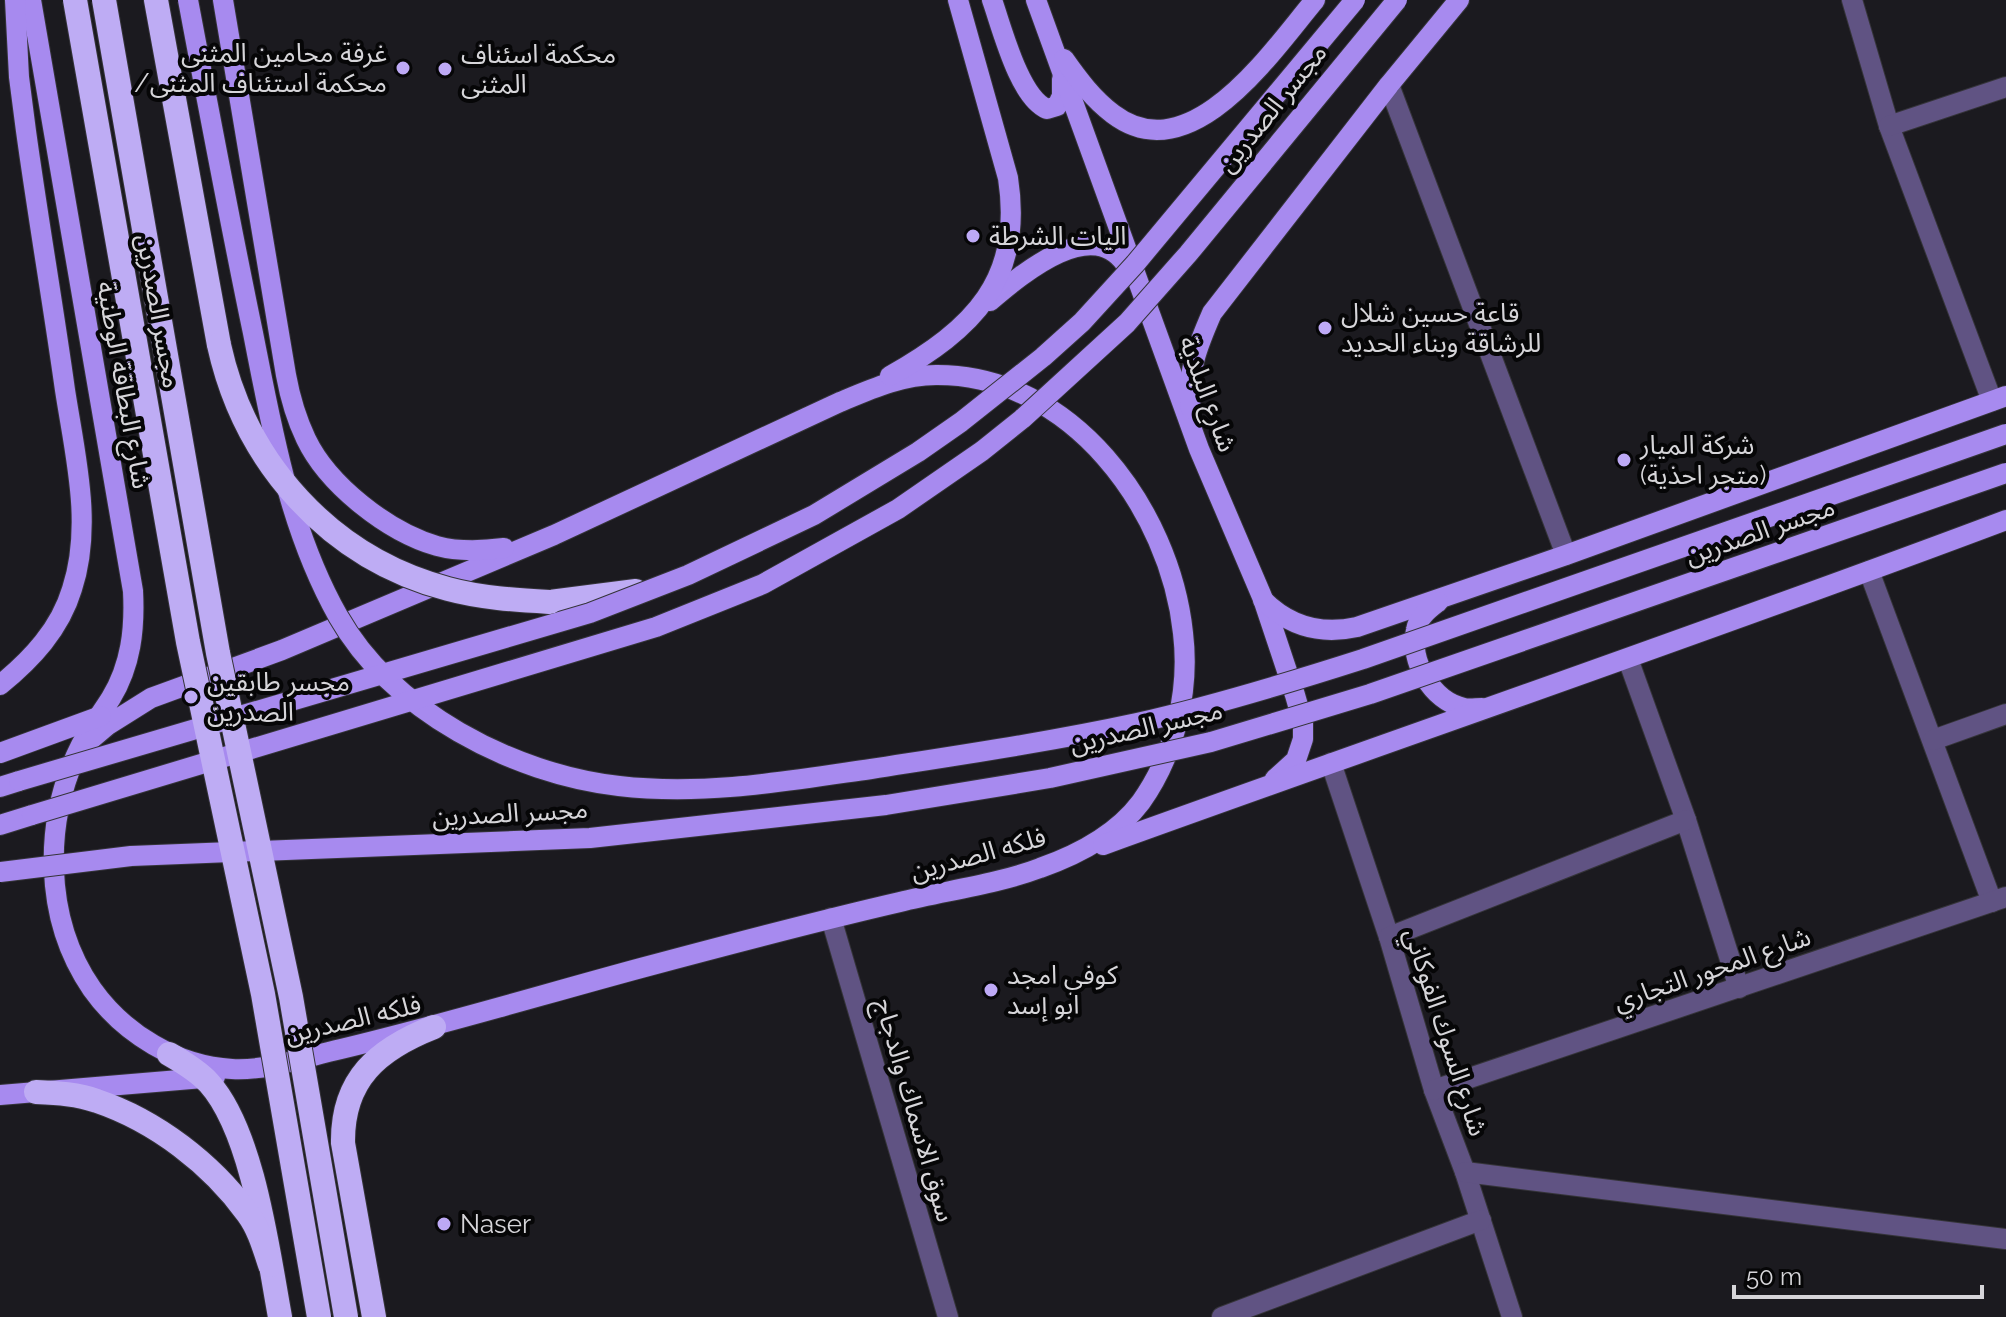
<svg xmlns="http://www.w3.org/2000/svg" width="2006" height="1317" viewBox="0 0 2006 1317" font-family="Raleway,'Noto Sans Arabic',sans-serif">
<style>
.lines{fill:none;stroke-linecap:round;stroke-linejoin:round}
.minor-casing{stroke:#353439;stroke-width:22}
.major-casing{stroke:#353439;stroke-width:22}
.highway-casing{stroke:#353439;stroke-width:26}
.minor{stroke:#605383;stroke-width:20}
.major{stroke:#a78aef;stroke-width:20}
.highway{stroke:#beacf4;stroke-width:24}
.major-bridge-casing{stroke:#353439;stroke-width:22;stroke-linecap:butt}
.highway-bridge-casing{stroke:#353439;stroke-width:26;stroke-linecap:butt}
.major-bridge{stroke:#a78aef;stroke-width:20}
.highway-bridge{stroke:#beacf4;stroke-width:24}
.poi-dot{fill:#bda9f5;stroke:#060607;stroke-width:3}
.labels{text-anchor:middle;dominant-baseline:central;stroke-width:8;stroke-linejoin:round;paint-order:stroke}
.poi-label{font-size:26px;fill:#d6d5d9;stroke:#060607;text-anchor:start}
.street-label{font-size:26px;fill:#d6d5d9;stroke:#060607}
</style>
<rect width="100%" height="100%" fill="#1b1a1f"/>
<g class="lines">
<defs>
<g id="minor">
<path d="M1852 0 1889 126 1992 401"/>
<path d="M1389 85 1566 555"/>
<path d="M1889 126 2006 87"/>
<path d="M1869 571 1992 902"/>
<path d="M1628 659 1686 820 1739 988"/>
<path d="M1933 740 2006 714"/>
<path d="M1331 763 1389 937 1434 1090 1465 1172 1512 1317"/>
<path d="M831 918 948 1317"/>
<path d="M1389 937 1686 820"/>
<path d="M1434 1090 2006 897"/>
<path d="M1465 1172 2006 1239"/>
<path d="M1222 1317 1481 1220"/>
</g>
<g id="major">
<path d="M31 0 133 591C135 629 131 665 111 698 101 714 90 728 81 745 43 820 43 918 92 989 124 1034 177 1066 232 1069 268 1071 305 1057 341 1049 442 1025 541 995 641 968 727 945 813 922 900 902 944 891 998 884 1040 868 1077 855 1117 834 1141 802 1175 754 1190 691 1183 633 1170 509 1071 374 936 375 902 375 871 389 840 402L554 535 282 650 151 698 108 725 88 742 71 767"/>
<path d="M223 0 286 375C290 397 296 418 306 439 328 485 388 532 437 546 459 552 481 551 504 548"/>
<path d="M992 0C1002 28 1019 97 1047 109L1057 106 1062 96V79"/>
<path d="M1036 0 1199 449 1263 599 1295 695 1303 723V739L1296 760 1275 779"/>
<path d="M1064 59C1078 79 1093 99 1113 114 1191 173 1272 51 1315 0"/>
<path d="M990 301C1023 273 1095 212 1128 268"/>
<path d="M890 376C973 329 1024 280 1008 178L958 0"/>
<path d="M1191 409C1186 374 1198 345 1212 313L1389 85 1459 0"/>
<path d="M1263 600C1290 627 1321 635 1357 627L1566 555 2006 396"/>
<path d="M1438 602C1429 609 1418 617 1416 630 1409 661 1432 701 1464 708 1469 709 1476 708 1482 708"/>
<path d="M0 685C32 659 60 629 72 589 93 525 75 455 65 390 53 304 38 218 26 131L19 77 15 0"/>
<path d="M0 753 101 716"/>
<path d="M0 787 19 781"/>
<path d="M0 825 32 815"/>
<path d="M1103 845C1404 736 1706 633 2006 520"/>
<path d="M0 1095 215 1077"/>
</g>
<g id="highway">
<path d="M156 0 219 345"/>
<path d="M550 602 636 591"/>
<path d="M169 1054C183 1062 198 1071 209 1083 253 1132 268 1252 280 1317"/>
<path d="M36 1092C57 1093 78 1094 97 1101 156 1121 212 1164 248 1214 259 1229 264 1247 270 1265"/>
<path d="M374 1317 343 1143C342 1079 378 1049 434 1027"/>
</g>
</defs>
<use href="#minor" class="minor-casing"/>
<use href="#major" class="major-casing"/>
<use href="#highway" class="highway-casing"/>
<use href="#minor" class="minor"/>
<use href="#major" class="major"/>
<use href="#highway" class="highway"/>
<defs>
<g id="major-bridge">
<path d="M188 0C209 111 230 223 253 333 272 429 289 529 338 616 392 711 513 774 619 786 704 796 788 781 871 769 960 755 1049 742 1137 723 1213 706 1288 683 1363 659L2006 434"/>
<path d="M19 781 590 613 688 575 814 515 918 452 961 422 1043 357 1082 322 1135 264 1355 0"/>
<path d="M32 815 656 627 763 584 898 509 982 451 1022 419 1127 323 1188 254 1397 0"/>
<path d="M0 872 131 856 590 838 886 805 1050 778 1211 742 1370 694 2006 473"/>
</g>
<g id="highway-bridge">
<path d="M75 0 188 642 263 994 319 1317"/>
<path d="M104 0 218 653 291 997 346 1317"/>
<path d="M219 345C245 463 330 558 448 589 481 598 516 600 550 602"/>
</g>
</defs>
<use href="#major-bridge" class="major-bridge-casing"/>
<use href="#highway-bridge" class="highway-bridge-casing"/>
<use href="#major-bridge" class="major-bridge"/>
<use href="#highway-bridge" class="highway-bridge"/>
</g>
<g class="poi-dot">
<circle cx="403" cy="68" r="8"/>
<circle cx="445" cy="69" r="8"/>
<circle cx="973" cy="236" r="8"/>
<circle cx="1325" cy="328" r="8"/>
<circle cx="1624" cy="460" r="8"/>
<circle cx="191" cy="697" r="8"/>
<circle cx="991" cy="990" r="8"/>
<circle cx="444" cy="1224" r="8"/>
</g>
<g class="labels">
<g class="poi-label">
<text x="387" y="53" text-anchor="end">غرفة محامين المثنى<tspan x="387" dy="30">/محكمة استئناف المثنى</tspan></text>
<text x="461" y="54">محكمة اسئناف<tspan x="461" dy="30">المثنى</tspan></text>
<text x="989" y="236">اليات الشرطة</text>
<text x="1341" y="313">قاعة حسين شلال<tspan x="1341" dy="30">للرشاقة وبناء الحديد</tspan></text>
<text x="1640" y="445">شركة الميار<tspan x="1640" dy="30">(متجر احذية)</tspan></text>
<text x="207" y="682">مجسر طابقين<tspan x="207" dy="30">الصدرين</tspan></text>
<text x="1007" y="975">كوفي امجد<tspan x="1007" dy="30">ابو إسد</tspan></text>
<text x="460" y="1224">Naser</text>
</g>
<g class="street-label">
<text transform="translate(1272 108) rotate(-51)">مجسر الصدرين</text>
<text transform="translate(159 311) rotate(80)">مجسر الصدرين</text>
<text transform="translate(124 385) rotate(80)">شارع البطاقة الوطنية</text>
<text transform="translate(1208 394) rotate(70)">شارع البلدية</text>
<text transform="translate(1760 531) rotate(-19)">مجسر الصدرين</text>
<text transform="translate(1146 727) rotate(-13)">مجسر الصدرين</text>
<text transform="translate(510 813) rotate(-3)">مجسر الصدرين</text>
<text transform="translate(978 854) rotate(-15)">فلكه الصدرين</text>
<text transform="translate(1712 969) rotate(-19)">شارع المحور التجاري</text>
<text transform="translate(353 1019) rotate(-13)">فلكه الصدرين</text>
<text transform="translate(1446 1032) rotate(72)">شارع السوك الفوكاني</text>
<text transform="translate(915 1110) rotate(74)">سوق الاسماك والدجاج</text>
</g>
</g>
<path d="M1734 1285v12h248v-12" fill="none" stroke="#d6d5d9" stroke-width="4"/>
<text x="1746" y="1285" font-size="24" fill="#d6d5d9" stroke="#060607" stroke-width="6" paint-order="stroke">50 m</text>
</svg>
